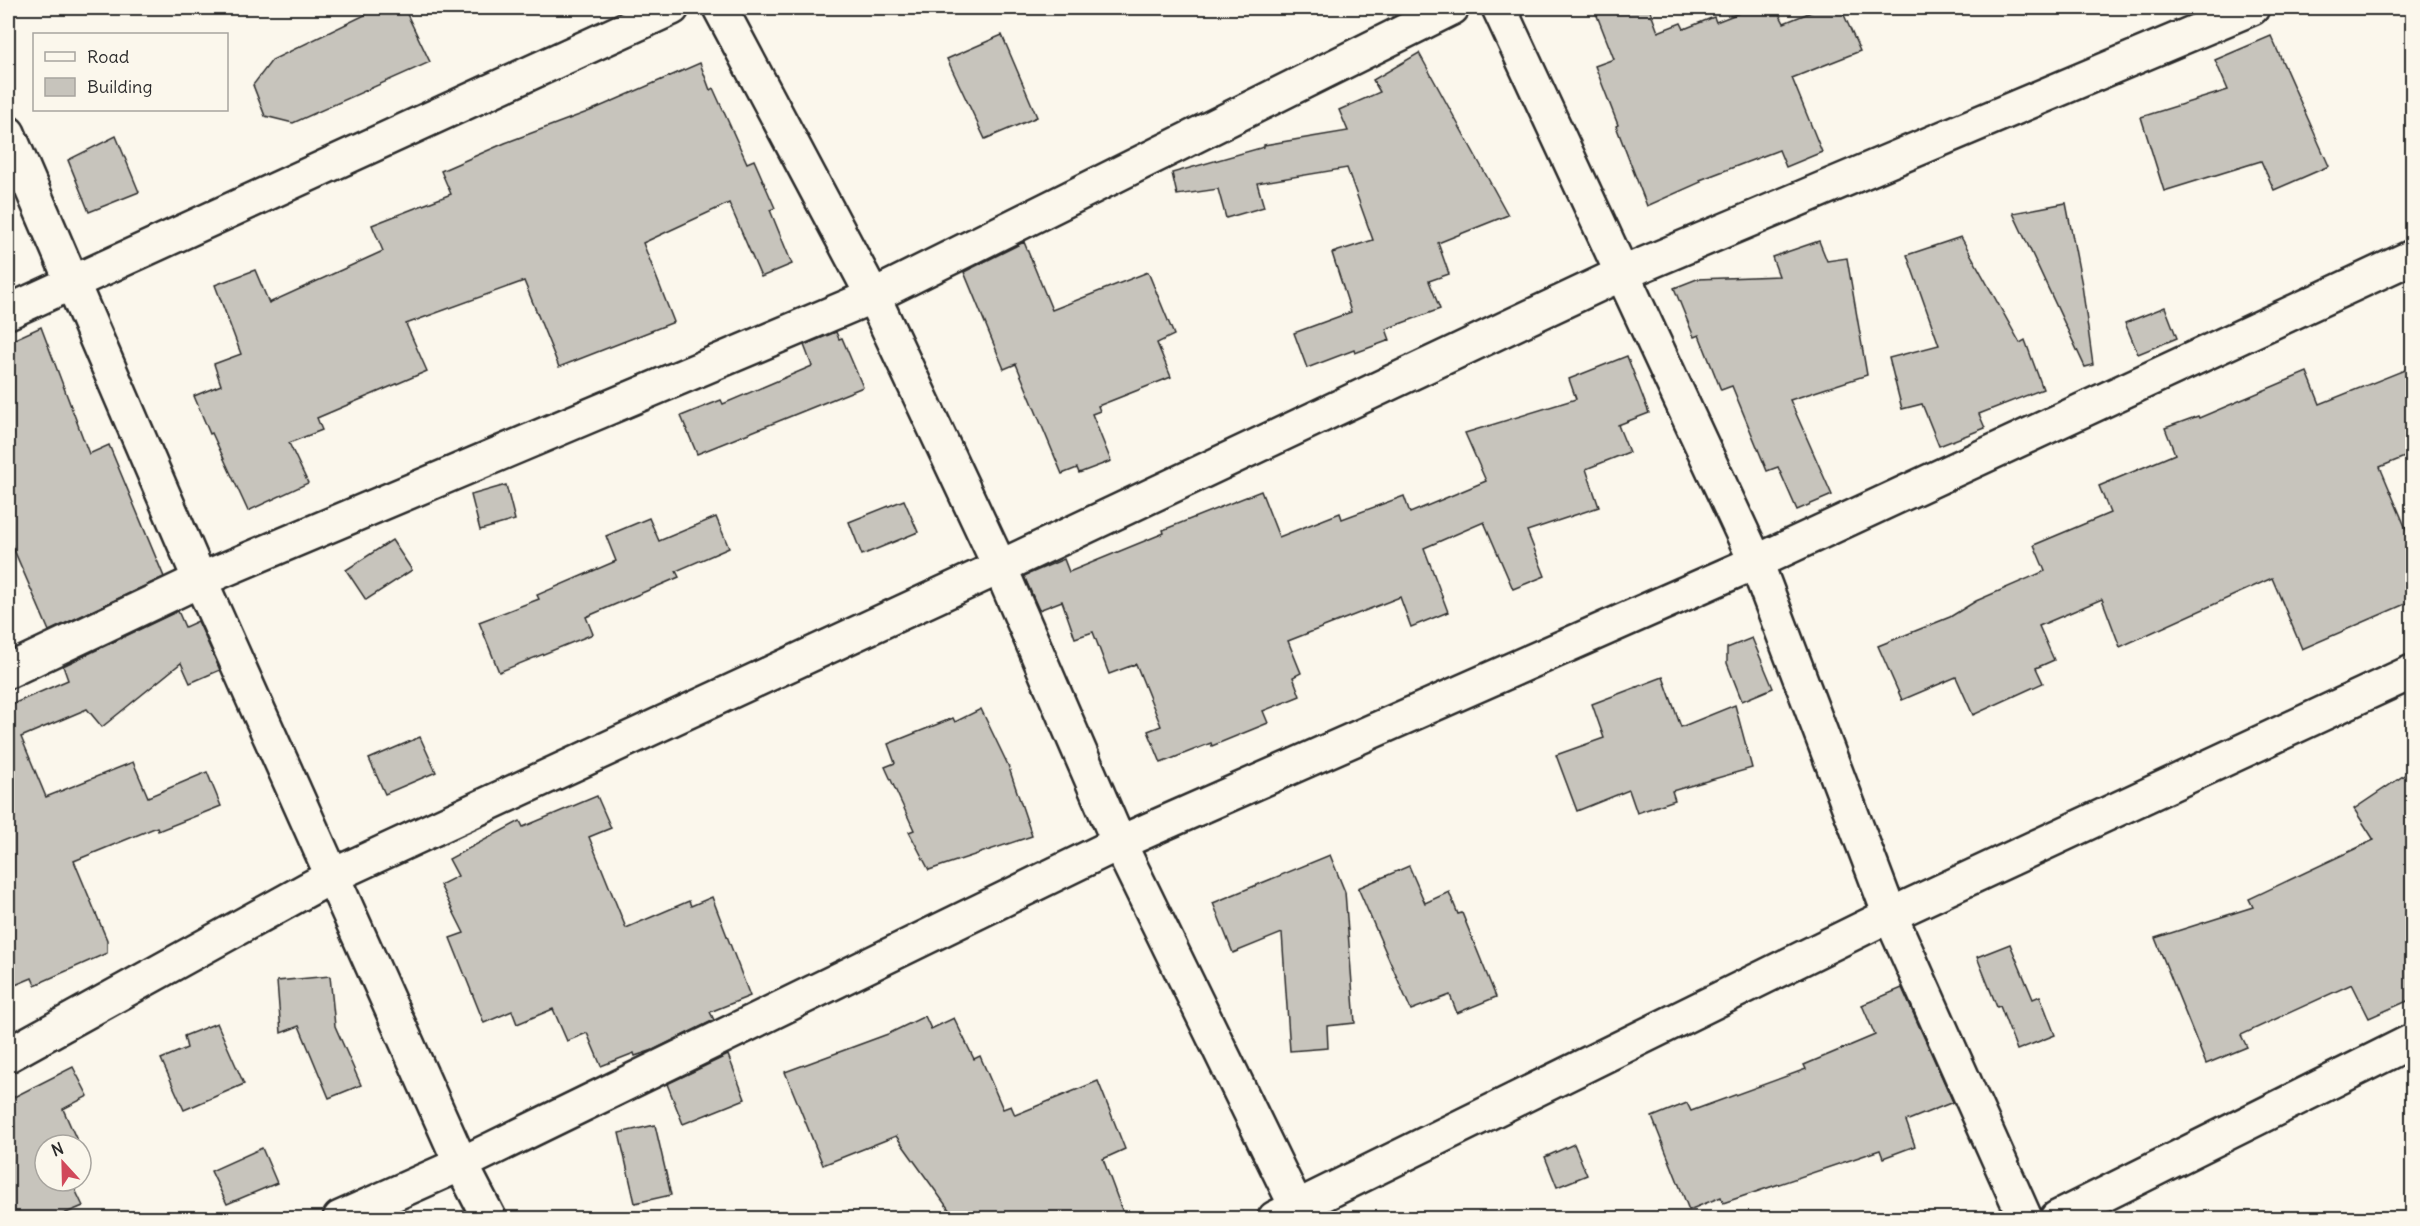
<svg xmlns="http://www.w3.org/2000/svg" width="2420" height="1226" viewBox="0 0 2420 1226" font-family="Delius,sans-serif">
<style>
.building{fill:#c7c4bc;stroke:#2b2b2b;stroke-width:1.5}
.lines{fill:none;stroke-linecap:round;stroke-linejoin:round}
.minor-casing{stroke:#2b2b2b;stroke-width:38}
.minor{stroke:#fbf7ec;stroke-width:33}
</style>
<rect width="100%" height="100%" fill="#fbf7ec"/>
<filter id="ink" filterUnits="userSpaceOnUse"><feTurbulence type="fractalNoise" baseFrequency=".0167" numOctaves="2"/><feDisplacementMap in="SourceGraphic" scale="12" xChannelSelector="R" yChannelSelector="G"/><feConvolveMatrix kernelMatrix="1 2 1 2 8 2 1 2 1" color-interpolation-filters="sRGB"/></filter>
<g filter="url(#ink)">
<g class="building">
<path d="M379 8H404L430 62 293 123 265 116 253 85 272 60Z"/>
<path d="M1594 8H1649L1658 32 1681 23 1684 29 1714 17 1716 22 1752 8H1776L1784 23 1821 8H1841L1860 51 1792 78 1822 152 1786 167 1779 150 1700 180 1701 182 1647 206 1616 126 1618 125 1595 66 1614 59Z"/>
<path d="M1002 35 1037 117 985 139 947 59Z"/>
<path d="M2271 36 2329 166 2274 190 2261 161 2164 191 2141 117 2228 90 2215 60Z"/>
<path d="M1419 53 1508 215 1438 243 1449 274 1429 281 1440 309 1386 329 1390 340 1355 353 1354 350 1307 368 1294 333 1351 312 1332 253 1373 240 1347 168 1257 183 1264 207 1226 218 1218 189 1177 195 1172 173 1264 147V145L1348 131 1339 110 1380 92 1373 80Z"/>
<path d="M700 63 710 90 713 88 747 163 754 160 775 208 770 210 792 264 761 277 729 203 643 243 674 322 559 367 524 281 406 324 427 371 317 418 322 430 289 443 308 483 248 511 212 433 210 434 194 396 221 385 214 364 241 354 215 285 255 270 269 303 383 251 372 225 451 194 441 171 505 143 590 111Z"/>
<path d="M116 136 139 192 89 212 68 160Z"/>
<path d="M2066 203 2082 285 2093 365 2085 367 2013 213Z"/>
<path d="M1961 237 2020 343 2025 340 2043 389 1979 414 1985 428 1939 446 1922 404 1902 409 1889 358 1939 345 1907 255Z"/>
<path d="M1819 241 1827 261 1847 258 1867 375 1790 400 1832 495 1797 510 1778 467 1767 471 1732 386 1721 390 1699 335 1694 337 1674 288 1697 279 1779 276 1772 257Z"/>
<path d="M1024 242 1052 310 1148 272 1174 335 1157 343 1171 377 1098 406 1100 411 1092 414 1111 461 1079 473 1077 468 1062 474 1016 364 1004 369 964 272Z"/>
<path d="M2165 307 2177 338 2138 354 2125 323Z"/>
<path d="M41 327 89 454 109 445 164 577 49 631 8 536V342Z"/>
<path d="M836 332 839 339 842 338 863 387 697 454 681 416 721 400 723 404 812 366 804 345Z"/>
<path d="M1627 356 1649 413 1618 425 1629 452 1586 469 1599 507 1527 531 1545 576 1513 589 1484 522 1424 548 1448 612 1411 627 1400 597 1288 641 1301 673 1293 677 1300 696 1263 711 1268 723 1212 746 1211 743 1161 763 1148 731 1161 726 1136 664 1109 674 1093 632 1075 638 1062 601 1039 610 1024 576 1064 559 1069 572 1164 533 1163 530 1261 491 1279 537 1340 513 1342 519 1404 496 1410 513 1486 481 1465 433 1576 399 1569 379Z"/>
<path d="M2412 367V454L2380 467 2412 543V601L2302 649 2272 578 2120 647 2102 599 2039 626 2054 660 2036 668 2043 683 1973 715 1956 677 1902 700 1878 646 1950 617 1976 601 2045 571 2034 545 2110 513 2099 486 2175 454 2165 428 2198 416 2199 418 2307 372 2320 404Z"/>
<path d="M506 485 515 520 480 530 471 495Z"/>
<path d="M904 500 918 532 862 555 849 522Z"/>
<path d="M716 517 729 548 676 571 679 577 586 617 593 634 499 672 479 622 539 599 537 595 616 561 606 536 649 518 659 541Z"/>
<path d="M392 540 412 570 366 600 346 570Z"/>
<path d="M178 611 185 627 198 621 220 670 190 683 181 663 102 727 87 709 21 737 46 797 133 762 148 797 207 772 221 806 158 831 157 827 74 861 107 940V953L35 985 32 978 8 988V706L68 680 63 666Z"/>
<path d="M1752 638 1773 688 1742 701 1727 663V648Z"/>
<path d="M1663 677 1681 727 1735 705 1752 768 1672 791 1675 800 1637 813 1629 790 1577 811 1556 755 1604 738 1592 704Z"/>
<path d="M981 709 1008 765 1032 836 929 870 909 832 914 830 885 767 895 763 888 744 953 718 955 722Z"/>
<path d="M420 737 436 772 385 794 369 759Z"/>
<path d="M2412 770V999L2369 1018 2352 984 2241 1035 2247 1047 2206 1064 2155 938 2253 907 2249 899 2374 840 2354 809Z"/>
<path d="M597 796 611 828 589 837 626 928 689 901 691 906 712 897 750 996 710 1012 714 1020 653 1050 635 1056 634 1053 601 1066 587 1033 567 1041 553 1009 517 1024 512 1011 484 1023 450 938 464 933 440 885 458 876 449 859 520 821 523 827Z"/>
<path d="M1330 855 1345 892 1355 1023 1327 1026 1328 1048 1290 1051 1282 933 1233 953 1213 903Z"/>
<path d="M1409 866 1425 903 1449 892 1458 914 1462 913 1496 997 1457 1013 1450 995 1411 1010 1358 888Z"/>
<path d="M2010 944 2033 999 2040 996 2055 1035 2017 1050 2000 1006 1997 1007 1977 957Z"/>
<path d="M330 976 335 1026 361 1085 329 1098 299 1026 281 1033 277 981Z"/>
<path d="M1902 988 1953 1102 1906 1121 1915 1146 1883 1158 1880 1150 1723 1203 1721 1197 1689 1210 1652 1117 1687 1103 1691 1111 1806 1069 1804 1065 1875 1035 1862 1005Z"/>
<path d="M925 1016 931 1029 954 1018 974 1059 980 1056 1003 1109 1011 1106 1015 1115 1098 1081 1125 1149 1103 1159 1125 1218H955L896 1136 823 1165 785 1072 888 1034Z"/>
<path d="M217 1023 244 1084 184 1110 161 1059 187 1048 184 1036Z"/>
<path d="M728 1055 745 1099 683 1124 667 1084Z"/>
<path d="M73 1067 88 1096 63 1109 79 1145H45V1181H71L83 1206 54 1218H8V1100Z"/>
<path d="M655 1125 671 1195 635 1203 619 1133Z"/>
<path d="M1574 1144 1587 1175 1557 1187 1545 1157Z"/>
<path d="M262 1148 277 1183 227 1204 211 1171Z"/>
</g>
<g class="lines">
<defs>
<g id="minor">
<path d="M720 8 873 296 1000 567 1119 843 1302 1218"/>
<path d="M1499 8 1756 562 1890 915 2025 1218"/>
<path d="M8 133 200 580 461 1164 489 1218"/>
<path d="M8 312 672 8"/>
<path d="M8 671 200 580 873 296 1452 8"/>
<path d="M8 1055 332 876 1000 567 1621 274 2252 8"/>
<path d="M340 1218 461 1164 1119 843 1756 562 2412 257"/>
<path d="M1275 1218 1890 915 2412 672"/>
<path d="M2057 1218 2412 1041"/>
</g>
</defs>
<use href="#minor" class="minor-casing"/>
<use href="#minor" class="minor"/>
</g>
</g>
<rect width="2420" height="1226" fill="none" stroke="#fbf7ec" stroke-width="30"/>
<rect x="15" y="15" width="2390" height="1196" fill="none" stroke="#2b2b2b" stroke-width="2" filter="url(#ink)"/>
<rect x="33" y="33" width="195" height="78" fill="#fbf7ec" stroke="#a8a59f" stroke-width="1.5"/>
<rect x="45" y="52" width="30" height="9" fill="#fbf7ec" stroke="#a8a59f" stroke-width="1.5"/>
<text x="87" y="63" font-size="18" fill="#2b2b2b">Road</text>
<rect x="45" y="78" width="30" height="18" fill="#c7c4bc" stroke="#a8a59f" stroke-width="1.5"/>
<text x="87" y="93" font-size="18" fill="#2b2b2b">Building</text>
<g transform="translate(63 1163) rotate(338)"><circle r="28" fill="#fbf7ec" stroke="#a8a59f" stroke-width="1.5"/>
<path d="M0-4.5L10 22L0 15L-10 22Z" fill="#d1495b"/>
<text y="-9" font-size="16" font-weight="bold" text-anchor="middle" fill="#2b2b2b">N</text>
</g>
</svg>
